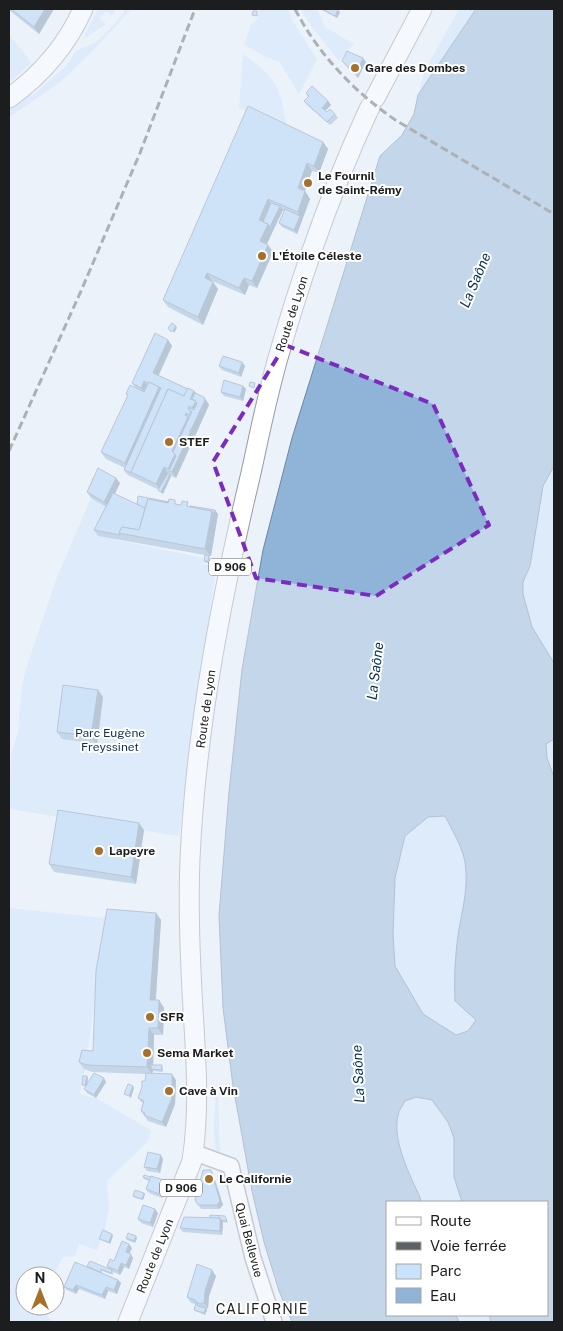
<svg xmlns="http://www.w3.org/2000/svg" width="563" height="1331" viewBox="0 0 563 1331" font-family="'Public Sans',sans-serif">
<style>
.green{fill:#c9e3fd}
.water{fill:#90b3d8;stroke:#6d86a0;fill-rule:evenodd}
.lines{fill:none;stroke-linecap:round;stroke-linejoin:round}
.minor-casing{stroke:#969ba1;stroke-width:18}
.major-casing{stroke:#969ba1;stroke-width:21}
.minor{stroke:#fff;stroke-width:15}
.major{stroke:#fff;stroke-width:19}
.rail{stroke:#5e6265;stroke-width:3;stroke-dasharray:8 4;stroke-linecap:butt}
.wall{fill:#94b3d4}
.shaded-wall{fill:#7892ac}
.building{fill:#acd0f6;stroke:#7892ac}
.marked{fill:none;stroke:#7b2cbf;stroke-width:4;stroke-dasharray:10 6;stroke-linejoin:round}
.poi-dot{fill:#a6702b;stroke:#fff;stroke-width:2}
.labels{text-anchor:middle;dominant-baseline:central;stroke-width:4;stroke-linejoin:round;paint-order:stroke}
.shield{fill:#fff;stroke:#5f6162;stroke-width:1}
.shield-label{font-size:11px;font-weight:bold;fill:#1b1d1f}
.poi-label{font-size:12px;font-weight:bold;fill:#1b1d1f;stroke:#fff;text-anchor:start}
.street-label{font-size:12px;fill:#1b1d1f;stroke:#fff}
.park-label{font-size:12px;fill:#0b3356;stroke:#fff}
.water-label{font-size:14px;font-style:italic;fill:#073053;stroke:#fff}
.neighbourhood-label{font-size:14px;letter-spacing:1px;fill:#1b1d1f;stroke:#fff}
</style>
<rect width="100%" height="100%" fill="#ecf2f9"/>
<g class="green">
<path d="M98 9H116L112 16 106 11 99 18 106 24 82 40Z"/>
<path d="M124 9H131C111 31 91 54 69 74 51 90 29 104 9 117V106L27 92 32 96 67 65 76 51 96 42 111 28 124 12Z"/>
<path d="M259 9H288L292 20 317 59 299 95 280 62 266 57 244 45 250 26 258 18Z"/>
<path d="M301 9H317L325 27 354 44 339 61 312 27Z"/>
<path d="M459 9H476L418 95 425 70Z"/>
<path d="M9 34 28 58 31 64 9 82Z"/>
<path d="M243 54C253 62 266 70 273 81 282 94 284 113 287 128L239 108Z"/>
<path d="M554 466V663L532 627 523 594V582L530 566 543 486Z"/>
<path d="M91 498 108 508 99 536 203 558V564L216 567 179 836 9 809 11 755 18 732 21 693 26 668 57 577Z"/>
<path d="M554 739V777L547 758 546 744Z"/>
<path d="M445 816C452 830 462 846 465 862 469 888 462 910 458 935 455 957 454 979 455 1001L476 1020 468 1031 455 1035 423 1014 395 966 393 934 395 878 405 836 428 817Z"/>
<path d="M9 908 105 918 87 1058 80 1094 96 1098 151 1130 148 1141 107 1181 109 1209 104 1232 97 1250 79 1244 75 1256 63 1257 53 1276H25V1306H41L52 1322H9Z"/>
<path d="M216 1082 218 1092 220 1152 216 1151C212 1128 216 1106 216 1082Z"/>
<path d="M416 1097 432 1100 448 1122 454 1138V1177L462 1202H421L420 1197C410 1176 392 1140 398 1115 399 1110 403 1105 405 1101Z"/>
<path d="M456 1315H489L491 1322H459Z"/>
</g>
<path class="water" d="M476 9H554V466L543 486 530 566 523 582V594L532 627 554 663V739L546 744 547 758 554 777V1322H491L489 1315H547V1202H462L454 1177V1138L448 1122 432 1100 416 1097 405 1101C403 1105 399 1110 398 1115 392 1140 410 1176 420 1197L421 1202H387V1315H456L459 1322H292L279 1291 264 1242 252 1191 233 1086 223 1008 219 915 229 792 242 669 263 550 292 438 380 156 402 135 414 114 418 95ZM445 816C452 830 462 846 465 862 469 888 462 910 458 935 455 958 454 979 455 1001L476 1020 468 1031 456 1035 423 1014 395 966 393 934 395 878 405 836 428 817Z"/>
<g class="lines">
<defs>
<path id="minor" d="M193 1152 231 1166 253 1258 274 1322"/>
<g id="major">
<path d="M9 98C41 75 67 45 83 9"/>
<path d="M375 98 422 9"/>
<path d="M128 1322 192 1161C200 1109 196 1061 193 1009 190 959 188 908 190 858 196 728 221 599 251 473 260 432 268 391 280 351 304 268 333 186 370 107"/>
</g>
</defs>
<use href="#minor" class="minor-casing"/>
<use href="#major" class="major-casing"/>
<use href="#minor" class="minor"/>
<use href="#major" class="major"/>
<g class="rail">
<path d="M295 9C318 54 355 93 397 121L554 214"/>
<path d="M9 451 81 291 140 153 195 9"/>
</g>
</g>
<g class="wall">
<path d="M9 9H54L39 34 9 10Z"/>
<path d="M321 9 340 12 337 18 322 10Z"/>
<path d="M342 61 366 62 358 78 345 65Z"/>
<path d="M306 93 328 101 331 105 325 111 327 112 335 114 338 118 330 125 307 105 304 101 308 97Z"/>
<path d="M323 142 328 149 319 173 312 171 305 191 310 199 297 234 282 227 279 223 284 211 282 210 267 244 273 252 257 288 249 285 245 295 212 281 218 289 203 325 168 307 163 300Z"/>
<path d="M168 340 172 346 158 375 188 389 194 391 208 403 209 405 195 436 194 435V438L176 478 171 476 163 494 160 492 159 490 128 475 124 470 125 468 106 459 101 452 128 396 126 394 135 387 132 383Z"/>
<path d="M219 366H245L241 377 222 370Z"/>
<path d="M246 389 243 401 224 396 221 392Z"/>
<path d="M120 483 115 494 137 504 190 506 215 510 218 514 211 556H209L210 557 209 563H205L204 561 205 555 98 536 94 530 106 507 91 498 87 492Z"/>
<path d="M98 690 103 697 97 744 62 739 57 732Z"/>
<path d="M144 830 136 884 54 872 49 864Z"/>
<path d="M156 913 161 920 156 1000H159L164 1008 163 1035H154L153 1065 163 1067V1072L153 1071 152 1073 176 1080 175 1104 166 1127 148 1121 141 1111 143 1104 138 1098 145 1081 146 1074 92 1072 84 1069 79 1062 93 1051Z"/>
<path d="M88 1078 87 1085 106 1082 96 1098 87 1093 84 1089 86 1087 83 1086 82 1085Z"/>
<path d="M163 1159 160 1173 147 1171 144 1167Z"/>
<path d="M211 1170 213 1174 223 1205 219 1209H201L195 1200Z"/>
<path d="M143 1177H151L164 1180 167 1184 162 1198 149 1193 146 1189 149 1181 144 1179Z"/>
<path d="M144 1193 145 1194 143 1200 135 1198 133 1196Z"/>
<path d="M158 1213 153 1227 141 1223 138 1219Z"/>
<path d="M225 1216 228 1223 223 1222 222 1235 183 1232 180 1228 210 1218Z"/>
<path d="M113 1236 110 1244 101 1240 99 1239Z"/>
<path d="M126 1238H137L135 1243 127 1240Z"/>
<path d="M132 1248 129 1253 133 1258 129 1269 124 1267 120 1275 113 1272V1275L102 1271V1273L118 1280 121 1283 117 1294 108 1291 105 1299 79 1289 76 1294 67 1290 64 1287 87 1266 108 1268 107 1266Z"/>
<path d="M216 1276 209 1296 208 1308 207 1309V1310L205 1315 195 1311 194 1310 196 1304 191 1303 187 1297Z"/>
</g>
<g class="shaded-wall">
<path d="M45 9H54L39 34 34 27Z"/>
<path d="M338 10 340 12 337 18 335 16Z"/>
<path d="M363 58 366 62 358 78 356 74Z"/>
<path d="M328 101 331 105 325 111 322 108Z"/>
<path d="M323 142 328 149 319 173 314 166Z"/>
<path d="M307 163 312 171 303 195 298 188Z"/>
<path d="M305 191 310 199 297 234 294 230 300 216 298 212Z"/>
<path d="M268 199 273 206 265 225 259 220Z"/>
<path d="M280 206 283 210 273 231 270 227Z"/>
<path d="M268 224 273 231 265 248 260 241Z"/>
<path d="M268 245 273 252 257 288 252 281Z"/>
<path d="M207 273 212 281 211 286 205 278Z"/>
<path d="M244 278 249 285 245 295 239 288Z"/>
<path d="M213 282 218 289 203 325 198 317Z"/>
<path d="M176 326 177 328 174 333 173 331Z"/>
<path d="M168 340 172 346 157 379 153 373Z"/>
<path d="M242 362 245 366 241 377 239 373Z"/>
<path d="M144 381 148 387 145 393 141 388Z"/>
<path d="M243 386 246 389 243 401 240 397Z"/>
<path d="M159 387 165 394 130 470 125 463Z"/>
<path d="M194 391 199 398 198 415 186 398Z"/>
<path d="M204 397 208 403 209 405 195 436 191 430Z"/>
<path d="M186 413 191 421 190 430 194 435V438L176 478 172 472 168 469 172 451Z"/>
<path d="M164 467 169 475 161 491 156 484Z"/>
<path d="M170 474 171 476 163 494 161 492Z"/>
<path d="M116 478 120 483 108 508 104 502Z"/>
<path d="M215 510 218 514 211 556 205 549 212 511Z"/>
<path d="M98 690 103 697 97 744 91 736Z"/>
<path d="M139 823 144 830 136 884 131 877Z"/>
<path d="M156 913 161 920 155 1007 150 1000Z"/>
<path d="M159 1000 164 1008 163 1035 158 1028Z"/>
<path d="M149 1028 154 1035 153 1070 151 1069 153 1071 152 1074 147 1067Z"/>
<path d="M172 1074 176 1080 175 1104 166 1127 162 1122Z"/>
<path d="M87 1076 88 1078 87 1087 85 1085Z"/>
<path d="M104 1078 106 1082 96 1098 94 1095Z"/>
<path d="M133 1086 134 1088 131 1098 129 1096Z"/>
<path d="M161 1155 163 1159 160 1173 157 1169Z"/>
<path d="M211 1170 213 1174 223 1205 219 1209 217 1205Z"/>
<path d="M164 1180 167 1184 162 1198 159 1194Z"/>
<path d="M144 1193 145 1194 143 1200 142 1199Z"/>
<path d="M155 1209 158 1213 153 1227 150 1223Z"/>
<path d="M220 1218 223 1222 222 1235 220 1231Z"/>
<path d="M112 1234 113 1236 110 1244 109 1242Z"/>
<path d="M136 1236 137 1238 135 1243 134 1241Z"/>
<path d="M129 1244 132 1248 129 1255 126 1252Z"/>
<path d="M131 1254 133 1258 129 1269 126 1265Z"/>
<path d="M121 1263 124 1267 120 1275 118 1271Z"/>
<path d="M212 1270 216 1276 209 1296 208 1308 204 1303 205 1291Z"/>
<path d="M118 1280 121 1283 117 1294 114 1290Z"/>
<path d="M76 1285 79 1289 76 1294 73 1290Z"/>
<path d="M106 1287 108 1291 105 1299 102 1295Z"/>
<path d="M206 1308 207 1310 205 1315 204 1313Z"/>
</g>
<g class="building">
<path d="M11 9H45L34 27Z"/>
<path d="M322 9H336L338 10 335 16Z"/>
<path d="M253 11H257V16L252 15Z"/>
<path d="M347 51 363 58 356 74 342 61Z"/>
<path d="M312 86 328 101 322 108 327 112 330 109 335 114 327 122 304 101 309 96 306 93Z"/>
<path d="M248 106 323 142 314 166 307 163 298 188 305 191 298 212 268 199 259 220 268 224 260 241 268 245 252 281 244 278 239 288 207 273 205 278 213 282 198 317 163 300Z"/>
<path d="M271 203 280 206 270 227 268 224 263 222Z"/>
<path d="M285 209 300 216 294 230 279 223Z"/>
<path d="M172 323 176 326 173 331H170L168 328Z"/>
<path d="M155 333 168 340 153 373 188 389 184 396 168 389 131 472 132 473 124 470 161 388 149 382 148 383 144 381 141 388 132 383Z"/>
<path d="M223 356 242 362 239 373 219 366Z"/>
<path d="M224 380 243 386 240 397 221 392Z"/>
<path d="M149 382 159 387 125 463 101 452 128 395 126 394 130 385 144 392Z"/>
<path d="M250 382 255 383 254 388 249 386Z"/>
<path d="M188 388 194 391 190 399 196 401 192 408 189 406 188 409 191 410 189 415 186 413 185 415 188 417 172 451 175 454 168 469 164 467 156 484 131 472 168 389 184 396Z"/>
<path d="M195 393 204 397 205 400 191 430H190V433L172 472 169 471 176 456 173 452 192 412 189 410 190 408 194 410 197 403 195 402 196 401 192 399Z"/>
<path d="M98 468 116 478 104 502 87 492Z"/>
<path d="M168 473 170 474 161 492 158 490Z"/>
<path d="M113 493 145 508 139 530 122 527 119 533 120 535 94 530Z"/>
<path d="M138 496 169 502 168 503 148 499 145 508 137 504Z"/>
<path d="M148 499 168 503 169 499 175 500V504L181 505 182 501 188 502 187 506 212 511 205 549 119 533 122 527 139 530Z"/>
<path d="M190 506 215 510 214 514 212 511 190 507Z"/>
<path d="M205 555H209L208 561H204Z"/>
<path d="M63 685 98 690 91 736 57 732Z"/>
<path d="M58 810 139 823 131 877 49 864Z"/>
<path d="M107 909 156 913 150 1000H159L158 1028H149L147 1067 87 1065 79 1062 82 1050 93 1051 96 971Z"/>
<path d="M151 1065H162L161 1070 151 1069Z"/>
<path d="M94 1073 104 1078 94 1095 84 1089Z"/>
<path d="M146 1073 172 1074V1098L162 1122 144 1115 145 1113 141 1111 144 1101 138 1098 142 1087V1081H145Z"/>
<path d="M83 1076H87L85 1085H82Z"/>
<path d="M128 1084 133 1086 129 1096 124 1094Z"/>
<path d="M148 1152 161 1155 157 1169 144 1167Z"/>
<path d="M203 1170H211L220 1201 217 1205H198L195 1200Z"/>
<path d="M144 1175 151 1177 150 1180 143 1177Z"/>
<path d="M151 1176 164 1180 159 1194 146 1189Z"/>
<path d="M135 1190 144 1193 142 1199 133 1196Z"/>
<path d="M143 1205 155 1209 150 1223 138 1219Z"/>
<path d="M210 1215 225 1216 227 1221 221 1220 220 1218H210Z"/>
<path d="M184 1217 220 1218V1231L180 1228Z"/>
<path d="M103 1230 112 1234 109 1242 99 1239Z"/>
<path d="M128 1233 136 1236 134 1241 126 1238Z"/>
<path d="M122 1241 129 1244 126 1252 131 1254 126 1265 121 1263 118 1271 107 1266 110 1259 114 1261Z"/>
<path d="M90 1261 112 1270 111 1273 101 1269 100 1272 87 1266Z"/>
<path d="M75 1262 118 1280 114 1290 106 1287 102 1295 76 1285 73 1290 64 1287Z"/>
<path d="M197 1264 212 1270 205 1291 204 1303 201 1304 196 1302 195 1300 187 1297Z"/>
<path d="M196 1303 198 1306 206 1308 204 1313 194 1310Z"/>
</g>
<path d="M0 0H563V1331H0ZM285 345 433 404 489 525 376 596 256 578 213 462Z" fill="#ecf2f9" fill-opacity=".55" fill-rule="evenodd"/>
<path class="marked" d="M285 345 433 404 489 525 376 596 256 578 213 462Z"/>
<g class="poi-dot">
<circle cx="355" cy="68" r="5"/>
<circle cx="308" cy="183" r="5"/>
<circle cx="262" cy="256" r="5"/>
<circle cx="169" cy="442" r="5"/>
<circle cx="99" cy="851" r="5"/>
<circle cx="150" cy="1017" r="5"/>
<circle cx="147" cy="1053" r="5"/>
<circle cx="169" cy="1091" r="5"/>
<circle cx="209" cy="1179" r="5"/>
</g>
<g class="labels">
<g class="shield">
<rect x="209" y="558.5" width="42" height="17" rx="4"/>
<rect x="160" y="1179.5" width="42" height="17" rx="4"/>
</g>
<g class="shield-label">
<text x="230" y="567">D 906</text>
<text x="181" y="1188">D 906</text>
</g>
<g class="poi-label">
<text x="365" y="68">Gare des Dombes</text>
<text x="318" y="176">Le Fournil<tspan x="318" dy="14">de Saint-Rémy</tspan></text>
<text x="272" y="256">L'Étoile Céleste</text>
<text x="179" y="442">STEF</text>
<text x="109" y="851">Lapeyre</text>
<text x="160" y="1017">SFR</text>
<text x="157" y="1053">Sema Market</text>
<text x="179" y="1091">Cave à Vin</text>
<text x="219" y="1179">Le Californie</text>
</g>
<g class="street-label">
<text transform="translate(292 314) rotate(-72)">Route de Lyon</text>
<text transform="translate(206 709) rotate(-82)">Route de Lyon</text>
<text transform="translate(249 1240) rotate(75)">Quai Bellevue</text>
<text transform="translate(155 1256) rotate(-68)">Route de Lyon</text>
</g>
<g class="park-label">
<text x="110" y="733">Parc Eugène<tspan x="110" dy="14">Freyssinet</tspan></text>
</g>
<g class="water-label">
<text transform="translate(475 280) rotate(-67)">La Saône</text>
<text transform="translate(375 671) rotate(-83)">La Saône</text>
<text transform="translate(358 1074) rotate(-93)">La Saône</text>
</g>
<g class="neighbourhood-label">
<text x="262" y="1309">CALIFORNIE</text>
</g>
</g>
<rect width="563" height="1331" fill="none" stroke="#1b1d1f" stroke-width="20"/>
<rect x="386" y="1201" width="162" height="115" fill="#ffffff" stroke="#a4a5a5"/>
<rect x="396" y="1217" width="25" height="8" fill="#ffffff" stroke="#a4a5a5"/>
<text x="430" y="1226" font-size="15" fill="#1b1d1f">Route</text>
<rect x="396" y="1242" width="25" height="8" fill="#5e6265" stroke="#a4a5a5"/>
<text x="430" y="1251" font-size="15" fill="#1b1d1f">Voie ferrée</text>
<rect x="396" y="1264" width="25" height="15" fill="#c9e3fd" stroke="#a4a5a5"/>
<text x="430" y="1276" font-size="15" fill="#1b1d1f">Parc</text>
<rect x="396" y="1288" width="25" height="15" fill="#90b3d8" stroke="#a4a5a5"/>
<text x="430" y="1301" font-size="15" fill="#1b1d1f">Eau</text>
<g transform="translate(40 1291)"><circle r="24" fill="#ffffff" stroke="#a4a5a5"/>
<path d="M0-4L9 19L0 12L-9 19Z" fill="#a6702b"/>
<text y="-8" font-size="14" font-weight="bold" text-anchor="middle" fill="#1b1d1f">N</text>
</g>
</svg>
